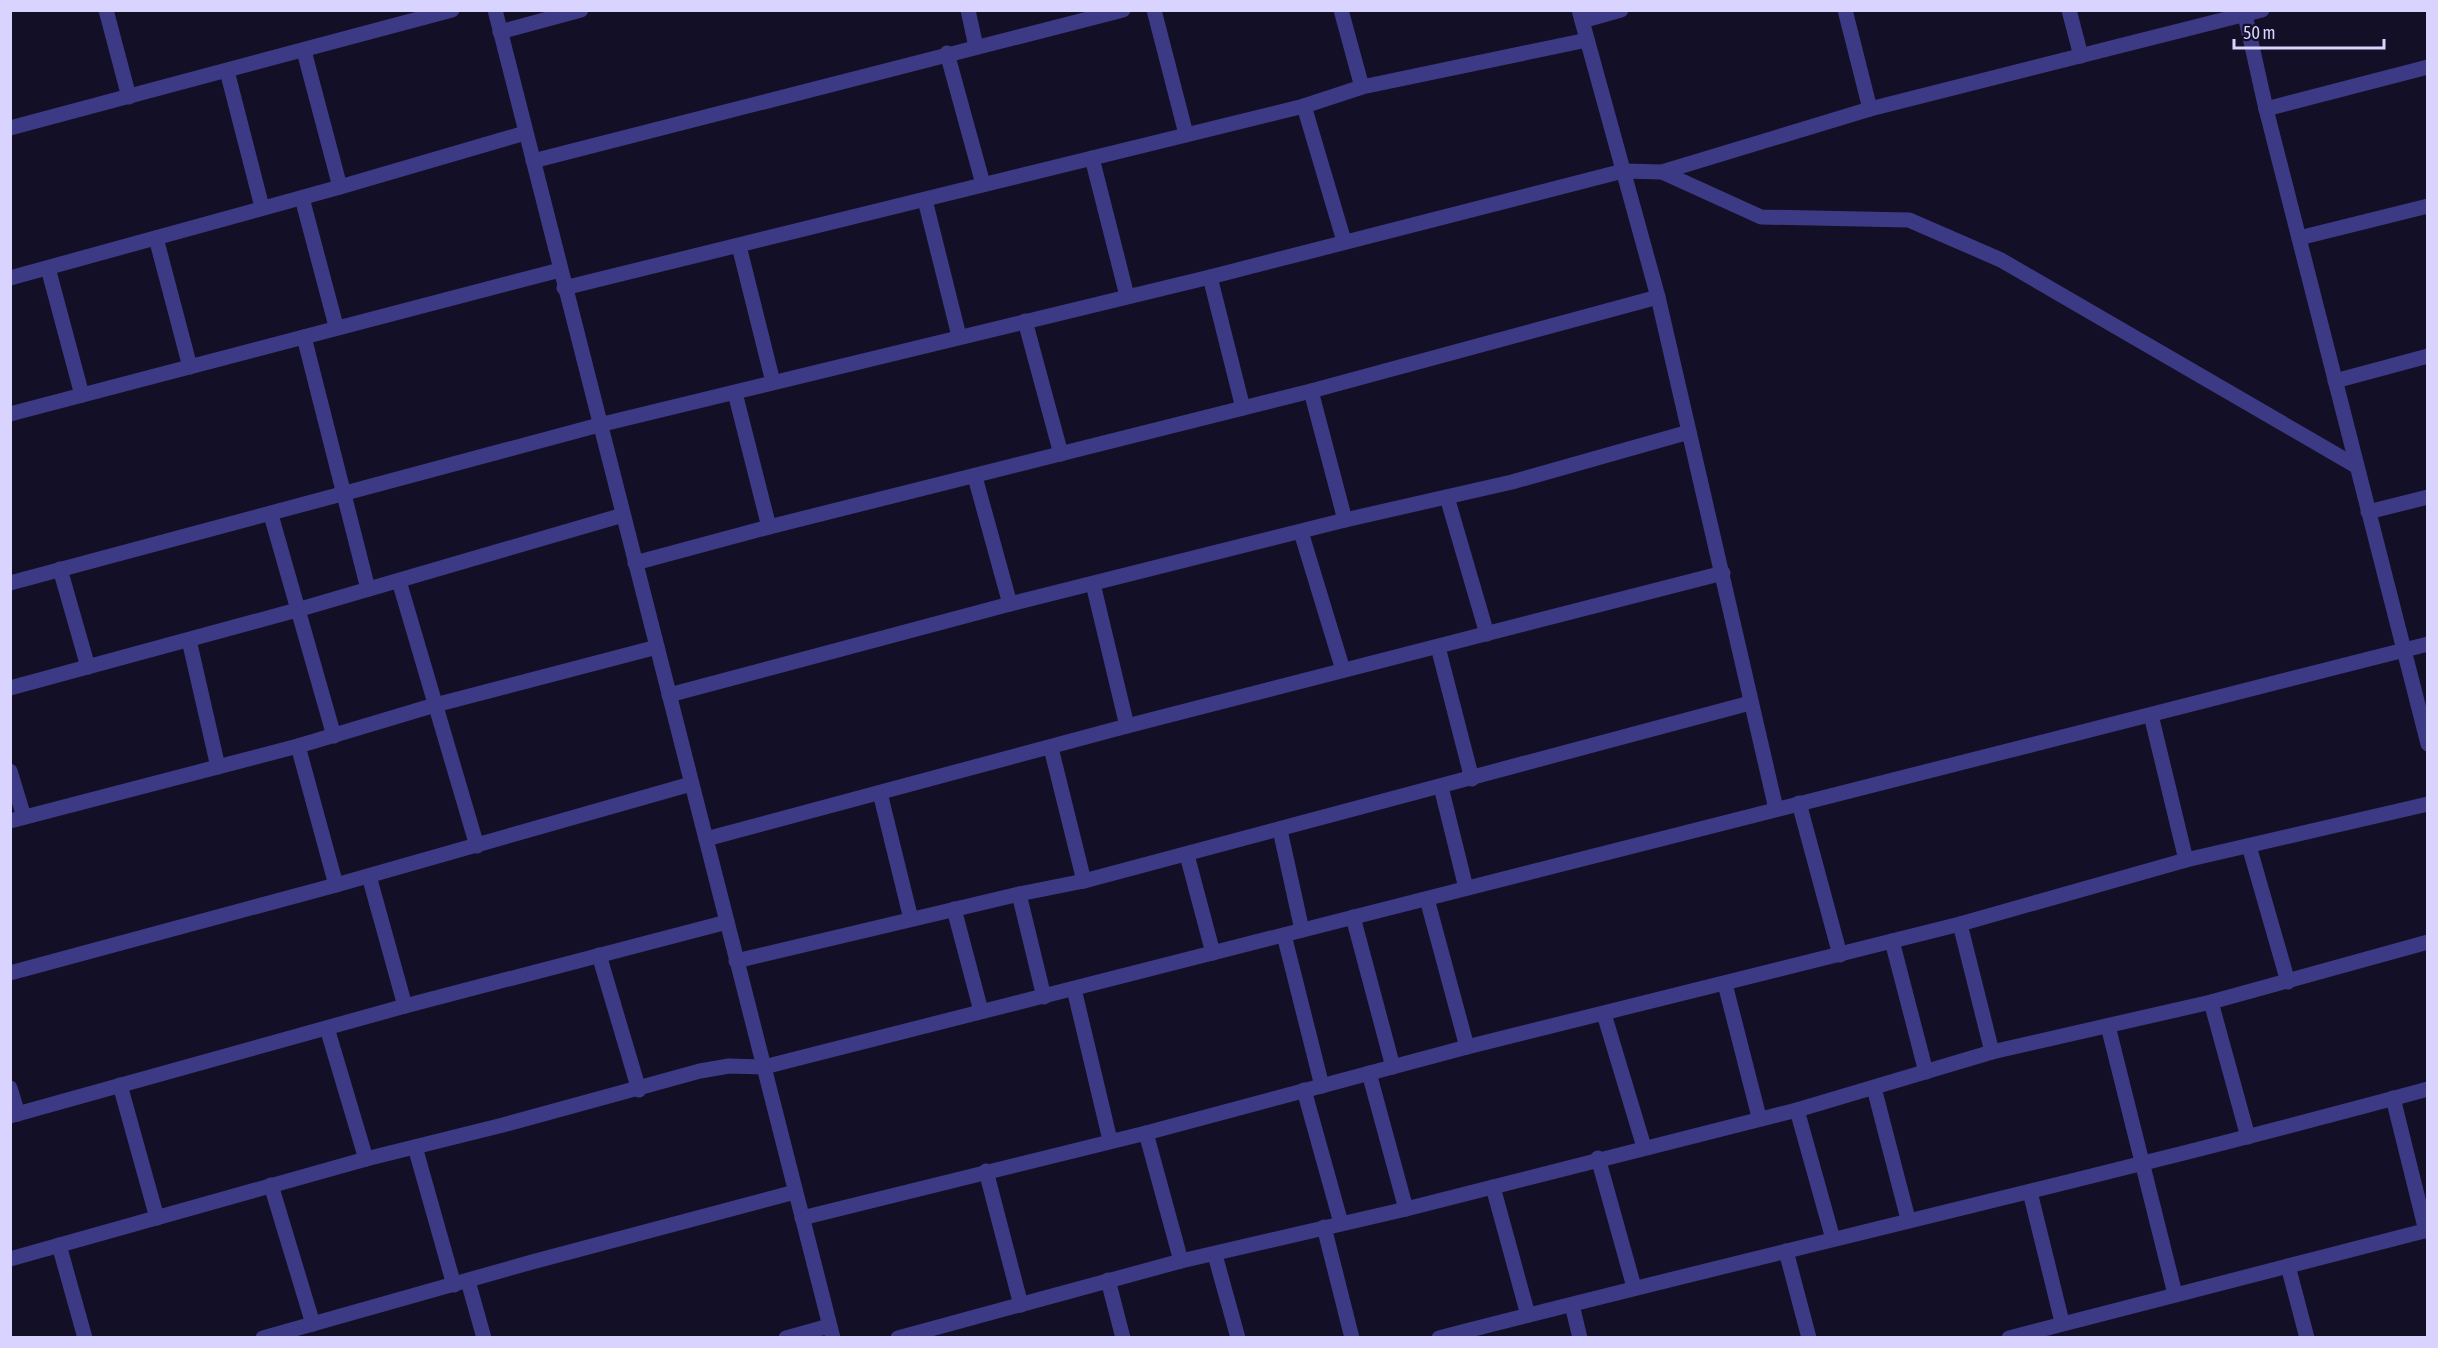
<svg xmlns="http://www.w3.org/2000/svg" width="2438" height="1348" viewBox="0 0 2438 1348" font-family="'Asap Condensed',sans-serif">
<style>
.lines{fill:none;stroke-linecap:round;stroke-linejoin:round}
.minor{stroke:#3d3a85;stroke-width:15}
</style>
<rect width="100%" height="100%" fill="#130f26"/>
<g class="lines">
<g class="minor">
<path d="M106 10 129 97"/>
<path d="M495 10 833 1338"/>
<path d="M968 10 976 47"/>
<path d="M1154 10 1186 134"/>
<path d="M1341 10 1362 87"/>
<path d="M1579 10 1658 297 1776 809"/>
<path d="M1845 10 1870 109"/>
<path d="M2069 10 2081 56"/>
<path d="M2245 15 2266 109 2428 744"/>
<path d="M1582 21 1621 10"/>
<path d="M500 32 581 10"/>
<path d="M304 51 340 187"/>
<path d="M947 53 983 184"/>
<path d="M227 71 262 207"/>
<path d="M1304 106 1344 241"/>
<path d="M2266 109 2428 67"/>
<path d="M10 128 452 10"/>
<path d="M1092 158 1127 296"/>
<path d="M533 161 1123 10"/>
<path d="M1662 172 1761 217 1909 220 2001 260 2356 466"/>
<path d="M302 198 336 326"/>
<path d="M925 200 959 336"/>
<path d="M156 238 190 367"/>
<path d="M2299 238 2428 206"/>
<path d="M739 246 773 382"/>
<path d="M48 268 82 395"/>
<path d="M1210 277 1243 408"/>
<path d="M10 278 340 187 525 133"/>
<path d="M564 288 1304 106 1362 87 1587 40"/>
<path d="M1025 321 1061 454"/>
<path d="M304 337 368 589"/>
<path d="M2335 381 2428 356"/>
<path d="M1311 391 1345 520"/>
<path d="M735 393 769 527"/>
<path d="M10 414 560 270"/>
<path d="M975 477 1010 604"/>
<path d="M1447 497 1487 634"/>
<path d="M2368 512 2428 497"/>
<path d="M271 515 334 736"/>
<path d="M1301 532 1343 670"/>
<path d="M635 563 769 527 1311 391 1658 297"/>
<path d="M60 569 88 667"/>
<path d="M399 581 477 846"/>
<path d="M10 583 599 425 1210 277 1623 171 1662 172 1870 109 2262 10"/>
<path d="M1093 584 1127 726"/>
<path d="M189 640 218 767"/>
<path d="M1438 647 1472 779"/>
<path d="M10 688 297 610 623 515"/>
<path d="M669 695 1010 604 1345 520 1512 482 1689 432"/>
<path d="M2151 715 2186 860"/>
<path d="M298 746 336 885"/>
<path d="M1051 748 1084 881"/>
<path d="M10 771 24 817"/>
<path d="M1441 787 1466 888"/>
<path d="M880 793 911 919"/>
<path d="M1799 803 1840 955"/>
<path d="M10 821 298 746 435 705 657 647"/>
<path d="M1280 830 1302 930"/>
<path d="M706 839 1127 726 1723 573"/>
<path d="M2249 846 2288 982"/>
<path d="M1187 855 1213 953"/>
<path d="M369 876 405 1006"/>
<path d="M1019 894 1044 997"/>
<path d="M1427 899 1467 1047"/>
<path d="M954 909 981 1011"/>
<path d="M1353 917 1393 1067"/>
<path d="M1960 924 1992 1052"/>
<path d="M1284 935 1322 1086"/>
<path d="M1892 941 1926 1072"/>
<path d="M599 955 639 1090"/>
<path d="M736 961 1019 894 1084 881 1750 703"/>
<path d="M10 973 336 885 691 784"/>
<path d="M1725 984 1759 1117"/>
<path d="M1074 989 1110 1140"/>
<path d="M2211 1002 2248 1137"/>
<path d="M1604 1014 1644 1147"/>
<path d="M2108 1026 2175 1294"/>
<path d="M327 1028 366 1159"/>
<path d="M1369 1073 1406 1209"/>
<path d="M120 1085 157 1218"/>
<path d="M10 1088 18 1114"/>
<path d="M1874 1088 1908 1219"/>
<path d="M1304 1090 1341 1223"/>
<path d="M2393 1098 2426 1231"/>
<path d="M1797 1110 1833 1239"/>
<path d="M10 1116 405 1006 727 922"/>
<path d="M1146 1133 1181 1261"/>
<path d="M415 1147 454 1285"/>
<path d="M1598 1158 1634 1287"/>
<path d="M986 1171 1021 1305"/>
<path d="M271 1185 313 1324"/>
<path d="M1493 1187 1528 1315"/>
<path d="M2030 1192 2062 1322"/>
<path d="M802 1218 1146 1133 1467 1047 1960 924 2186 860 2428 804"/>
<path d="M1324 1227 1352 1338"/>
<path d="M59 1245 85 1338"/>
<path d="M1786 1251 1809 1338"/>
<path d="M1215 1255 1238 1338"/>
<path d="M10 1259 366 1159 503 1125 700 1071 729 1066 764 1067 2428 644"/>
<path d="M2288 1266 2307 1338"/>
<path d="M1108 1280 1123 1338"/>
<path d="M468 1281 484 1338"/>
<path d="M1572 1305 1580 1338"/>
<path d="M263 1338 532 1262 795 1192"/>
<path d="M786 1338 829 1326"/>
<path d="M898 1338 1181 1261 1406 1209 1797 1110 1992 1052 2211 1002 2428 942"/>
<path d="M1439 1338C1768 1253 2100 1178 2428 1089"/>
<path d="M2009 1338 2428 1230"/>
</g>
</g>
<rect width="2438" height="1348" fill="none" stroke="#d9d4ff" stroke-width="24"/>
<path d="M2234 39v9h150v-9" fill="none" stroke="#d9d4ff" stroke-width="3"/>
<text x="2243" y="39" font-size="18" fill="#d9d4ff" stroke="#130f26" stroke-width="4.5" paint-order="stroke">50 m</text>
</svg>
